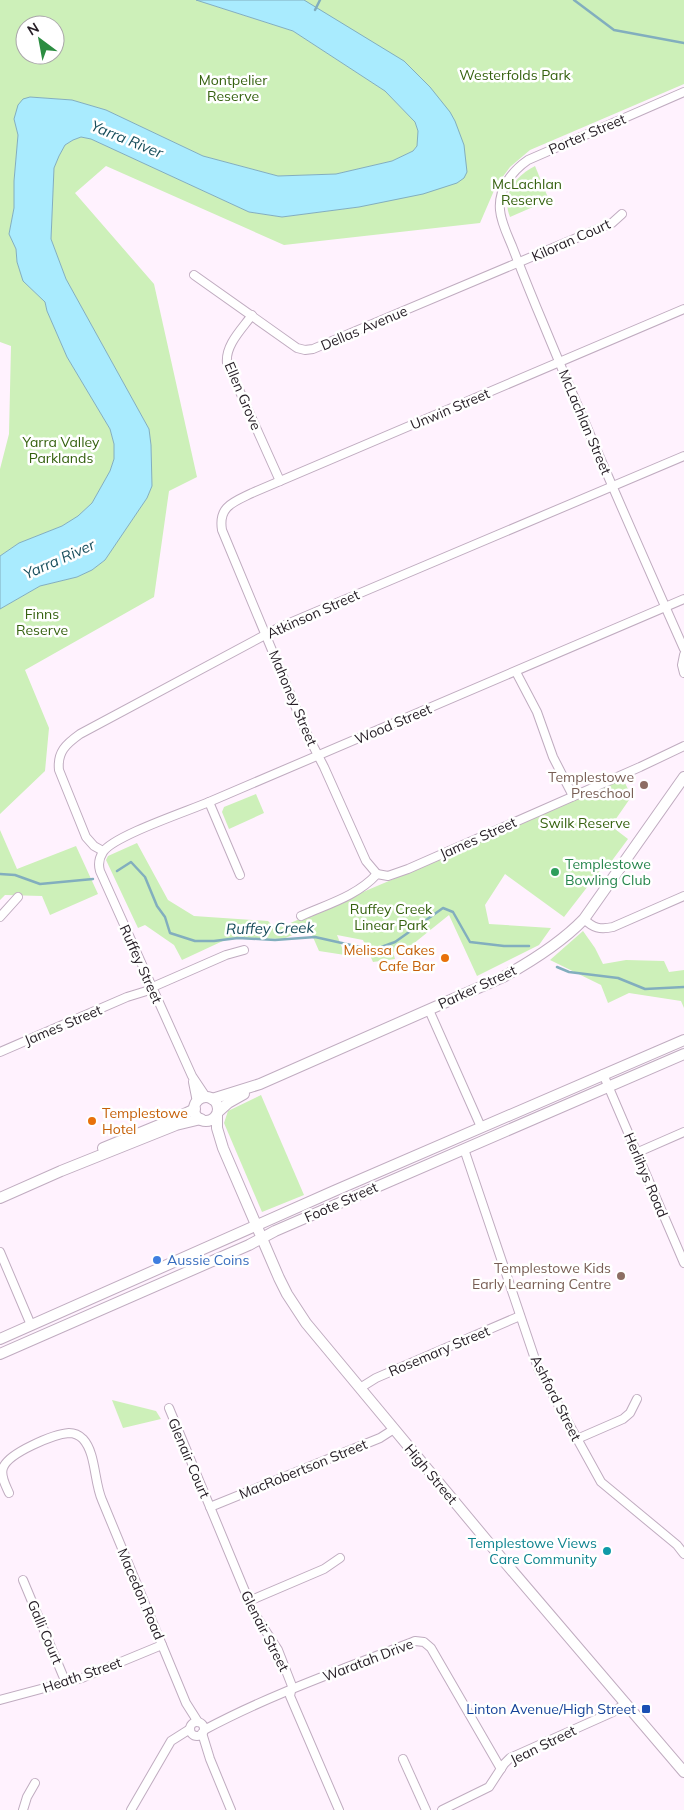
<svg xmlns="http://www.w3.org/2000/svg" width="684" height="1810" viewBox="0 0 684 1810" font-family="Mulish,sans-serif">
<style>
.green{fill:#cdf0b9;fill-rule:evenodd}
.water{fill:#a9ebfe;stroke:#82aebe}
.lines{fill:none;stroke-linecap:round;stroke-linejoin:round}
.stream{stroke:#82aebe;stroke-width:2.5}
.minor-casing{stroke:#c0acc0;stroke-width:10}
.major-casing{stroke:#c0acc0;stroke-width:12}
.minor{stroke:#fff;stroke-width:8}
.major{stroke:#fff;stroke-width:10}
.education-dot{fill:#8d6e63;stroke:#fff;stroke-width:2}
.leisure-dot{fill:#2e9e5b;stroke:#fff;stroke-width:2}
.food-dot{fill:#e8710a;stroke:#fff;stroke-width:2}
.shop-dot{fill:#3f7fe0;stroke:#fff;stroke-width:2}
.culture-dot{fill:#0f9aa8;stroke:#fff;stroke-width:2}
.transit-dot{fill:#1a4fb4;stroke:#fff;stroke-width:2}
.labels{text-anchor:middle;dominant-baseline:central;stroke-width:5;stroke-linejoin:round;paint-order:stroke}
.park-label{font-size:14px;fill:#35610f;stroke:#fff}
.street-label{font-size:14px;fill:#282028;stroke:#fff}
.education-label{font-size:14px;fill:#785e54;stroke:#fff;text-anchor:end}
.leisure-label{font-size:14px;fill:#27864d;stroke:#fff;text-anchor:start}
.food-label{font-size:14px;fill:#c56008;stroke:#fff;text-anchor:end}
.shop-label{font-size:14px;fill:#366cbe;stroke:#fff;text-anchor:start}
.culture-label{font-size:14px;fill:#0d838f;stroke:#fff;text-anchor:end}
.transit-label{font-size:14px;fill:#164399;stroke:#fff;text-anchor:end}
.water-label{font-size:15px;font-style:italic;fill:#184e5c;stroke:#fff}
</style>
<rect width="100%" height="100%" fill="#fff2fe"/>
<g class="green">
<path d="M0 0H196L293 31 385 91 415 122 418 131V140L417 146 413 151 392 161 336 174 278 176 203 156 106 110 72 100 30 97 14 119 18 135 14 181V208L9 234 16 249 17 262 23 281 45 302 47 311 67 357 110 429 114 444V459L110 471 92 503 78 516 62 526 19 543 0 556V469L9 434 11 346 0 342ZM25 25H55V55H25Z"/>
<path d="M300 0H684V84L530 150 510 167 496 186 480 223 284 245 106 166 75 193 154 284 197 477 169 491 154 597 25 670 49 728 45 771 0 814V609L40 586 77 577 92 570 105 560 147 498 152 486 151 445 149 429 66 279 51 239 54 168 59 156 65 145 73 140 81 137 91 139 249 212 282 217 359 207 458 136Z"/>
<path d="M535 166 549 200 510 217C501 195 515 176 535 166Z"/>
<path d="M623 779 628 789 629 800 611 826 628 839 605 870 602 868 564 917 505 874 485 905 489 924 551 928 539 945 477 976 449 915 413 944 393 952 395 959 373 962 363 940 337 935 345 955 319 951 309 928 283 939 238 938 225 940 182 960 174 945 145 925 138 928 106 860 108 856 137 843 168 900 194 916 268 921 273 926 288 924 438 860Z"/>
<path d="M256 794 264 813 229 829 222 812 224 807Z"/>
<path d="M0 830 17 869 76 846 98 894 50 915 42 896 5 895 0 900Z"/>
<path d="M583 931 595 948 603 964 626 960 664 961 669 972 684 970V1008L681 1001 629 993 608 1003 601 985 550 960Z"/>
<path d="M261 1095 304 1195 262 1212 224 1123 228 1111Z"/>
<path d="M112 1400 156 1411 161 1419 123 1428Z"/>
</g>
<path class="water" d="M196 0H304L404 61 430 87 450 112 455 121 464 145 467 172 464 178 457 183 423 194 359 207 282 217 249 212 91 139 81 137 73 140 65 145 59 156 54 168 51 239 66 279 149 429 151 445 152 486 147 498 105 560 92 570 77 577 40 586 0 609V556L19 543 62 526 78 516 92 503 110 471 114 459V444L110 429 67 357 47 311 45 302 23 281 17 262 16 249 9 234 14 208V181L18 135 14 119 18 105 23 99 30 97 72 100 106 110 203 156 278 176 336 174 392 161 413 151 417 146 418 131 415 122 385 91 293 31Z"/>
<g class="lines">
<g class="stream">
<path d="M574 0 614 30 684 43"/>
<path d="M315 10 320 0"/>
<path d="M117 871 131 862 145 877 157 906 165 917 170 933 195 941H214L238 938 275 940 315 937 373 950 395 942 443 908 453 912 470 942 504 946H529"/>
<path d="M0 874 15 875 40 884 93 879"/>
<path d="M557 967 569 972 618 978 645 989 684 987"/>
</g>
<defs>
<g id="minor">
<path d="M684 92 528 160C512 171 498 189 500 210 501 222 507 234 512 246 522 272 532 297 543 323 588 432 636 541 684 649"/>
<path d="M194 275 297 348 305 350 313 349 612 223 622 214"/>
<path d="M252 315C242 329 225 345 227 363L280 481"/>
<path d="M684 655 682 665 684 673"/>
<path d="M516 672 537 712 553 757 573 796"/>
<path d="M209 802 240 875"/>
<path d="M103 851 94 846 86 837 59 770C57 752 66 744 80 734L280 627 684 456"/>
<path d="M377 874 366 861 324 767 306 732 222 530C218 506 234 502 252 493L684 309"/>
<path d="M301 916C328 904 357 896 377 874L388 876 408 869 640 767 684 746"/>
<path d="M0 917 18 897"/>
<path d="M584 919C593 928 600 930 613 927L684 896"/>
<path d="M151 987 155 986 226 955 244 950"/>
<path d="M429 1010 481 1127"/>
<path d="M0 1052 127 997 153 989"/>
<path d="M603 1074 684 1263"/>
<path d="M193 1082 197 1102"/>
<path d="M206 1097 192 1076 100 871C98 864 99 858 103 852 113 836 188 811 209 802L684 599"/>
<path d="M464 1149 538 1368 601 1482 677 1545 684 1554"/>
<path d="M636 1153 684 1132"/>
<path d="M0 1252 31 1325"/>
<path d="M360 1388 376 1378 520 1316"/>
<path d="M169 1408 254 1613 278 1650 292 1686 290 1696 339 1810"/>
<path d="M577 1439 623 1419 630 1413 637 1399"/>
<path d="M9 1493C6 1486 0 1476 3 1468 8 1453 54 1434 69 1433 74 1433 79 1435 83 1439 96 1453 94 1482 102 1500L186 1703 198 1722"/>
<path d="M210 1507 380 1438 394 1429"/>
<path d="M23 1580 66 1683"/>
<path d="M249 1601 324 1569 340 1558"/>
<path d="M0 1700 82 1678 162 1645"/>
<circle cx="197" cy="1729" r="7"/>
<path d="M204 1730C271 1694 344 1669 415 1641L424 1642 431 1648 501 1769"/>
<path d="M202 1733 210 1759 231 1810"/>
<path d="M403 1759 426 1810"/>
<path d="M23 1810 27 1797 35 1783"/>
<path d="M131 1810 171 1741 190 1729"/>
<path d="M442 1810 489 1787 504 1764 510 1758 613 1712 626 1703"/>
</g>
<g id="major">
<circle cx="206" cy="1109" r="12"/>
<path d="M212 1099 260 1084 503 977C532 961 561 943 584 919L684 777"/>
<path d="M218 1112 228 1103 244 1094"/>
<path d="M217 1115V1128L223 1148 279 1278 287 1294 306 1323 503 1560 684 1772"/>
<path d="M103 1148 176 1118 195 1109"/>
<path d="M0 1198 61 1171 176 1125 201 1119"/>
<path d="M0 1339 334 1191 684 1040"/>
<path d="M0 1354 249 1245 275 1231 372 1189 684 1054"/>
</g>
</defs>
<use href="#minor" class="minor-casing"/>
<use href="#major" class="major-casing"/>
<use href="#minor" class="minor"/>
<use href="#major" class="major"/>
</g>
<g class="education-dot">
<circle cx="644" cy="785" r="5"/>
<circle cx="621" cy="1276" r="5"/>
</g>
<circle class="leisure-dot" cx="555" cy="872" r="5"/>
<g class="food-dot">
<circle cx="445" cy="958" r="5"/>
<circle cx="92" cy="1121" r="5"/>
</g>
<circle class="shop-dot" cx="157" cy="1260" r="5"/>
<circle class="culture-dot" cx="607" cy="1551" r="5"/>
<rect class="transit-dot" x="641" y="1704" width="10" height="10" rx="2.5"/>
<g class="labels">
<g class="park-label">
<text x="515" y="75">Westerfolds Park</text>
<text x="233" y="80">Montpelier<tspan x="233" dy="16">Reserve</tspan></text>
<text x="527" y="184">McLachlan<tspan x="527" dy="16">Reserve</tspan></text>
<text x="61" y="442">Yarra Valley<tspan x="61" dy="16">Parklands</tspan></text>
<text x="42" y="614">Finns<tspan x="42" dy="16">Reserve</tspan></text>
<text x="585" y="823">Swilk Reserve</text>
<text x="391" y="909">Ruffey Creek<tspan x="391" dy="16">Linear Park</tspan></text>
</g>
<g class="street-label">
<text transform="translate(587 134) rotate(-23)">Porter Street</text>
<text transform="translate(571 240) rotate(-24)">Kiloran Court</text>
<text transform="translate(364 328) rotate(-23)">Dellas Avenue</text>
<text transform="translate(243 396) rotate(67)">Ellen Grove</text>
<text transform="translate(450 409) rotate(-23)">Unwin Street</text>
<text transform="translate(585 422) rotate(67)">McLachlan Street</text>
<text transform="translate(313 614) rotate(-24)">Atkinson Street</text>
<text transform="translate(293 698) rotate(67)">Mahoney Street</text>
<text transform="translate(393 724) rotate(-23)">Wood Street</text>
<text transform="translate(478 838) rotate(-24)">James Street</text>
<text transform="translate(141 964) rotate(66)">Ruffey Street</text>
<text transform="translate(477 987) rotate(-25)">Parker Street</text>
<text transform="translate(63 1025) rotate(-23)">James Street</text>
<text transform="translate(646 1175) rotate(67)">Herlihys Road</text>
<text transform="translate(341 1202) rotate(-24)">Foote Street</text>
<text transform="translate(439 1351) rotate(-23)">Rosemary Street</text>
<text transform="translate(556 1398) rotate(63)">Ashford Street</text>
<text transform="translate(189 1458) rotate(67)">Glenair Court</text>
<text transform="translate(303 1469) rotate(-22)">MacRobertson Street</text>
<text transform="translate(431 1474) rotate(50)">High Street</text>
<text transform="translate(141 1594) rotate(67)">Macedon Road</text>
<text transform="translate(265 1631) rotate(63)">Glenair Street</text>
<text transform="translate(45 1632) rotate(67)">Galli Court</text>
<text transform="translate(368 1660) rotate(-21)">Waratah Drive</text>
<text transform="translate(82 1675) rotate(-19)">Heath Street</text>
<text transform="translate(543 1745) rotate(-26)">Jean Street</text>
</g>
<g class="education-label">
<text x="634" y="777">Templestowe<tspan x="634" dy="16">Preschool</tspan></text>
<text x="611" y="1268">Templestowe Kids<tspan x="611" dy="16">Early Learning Centre</tspan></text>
</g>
<g class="leisure-label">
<text x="565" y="864">Templestowe<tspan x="565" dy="16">Bowling Club</tspan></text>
</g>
<g class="food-label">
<text x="435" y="950">Melissa Cakes<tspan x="435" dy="16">Cafe Bar</tspan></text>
<text x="102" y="1113" text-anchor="start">Templestowe<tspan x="102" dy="16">Hotel</tspan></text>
</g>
<g class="shop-label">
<text x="167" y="1260">Aussie Coins</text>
</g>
<g class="culture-label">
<text x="597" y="1543">Templestowe Views<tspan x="597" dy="16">Care Community</tspan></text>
</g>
<g class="transit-label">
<text x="636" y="1709">Linton Avenue/High Street</text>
</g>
<g class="water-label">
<text transform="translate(127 139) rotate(22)">Yarra River</text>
<text transform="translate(59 559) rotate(-24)">Yarra River</text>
<text transform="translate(270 928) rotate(-1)">Ruffey Creek</text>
</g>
</g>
<g transform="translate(40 40) rotate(328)"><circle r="24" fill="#ffffff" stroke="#a9a6a9"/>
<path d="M0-4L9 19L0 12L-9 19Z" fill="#2b8d41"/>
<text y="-8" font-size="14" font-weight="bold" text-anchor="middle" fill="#282028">N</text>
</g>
</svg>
